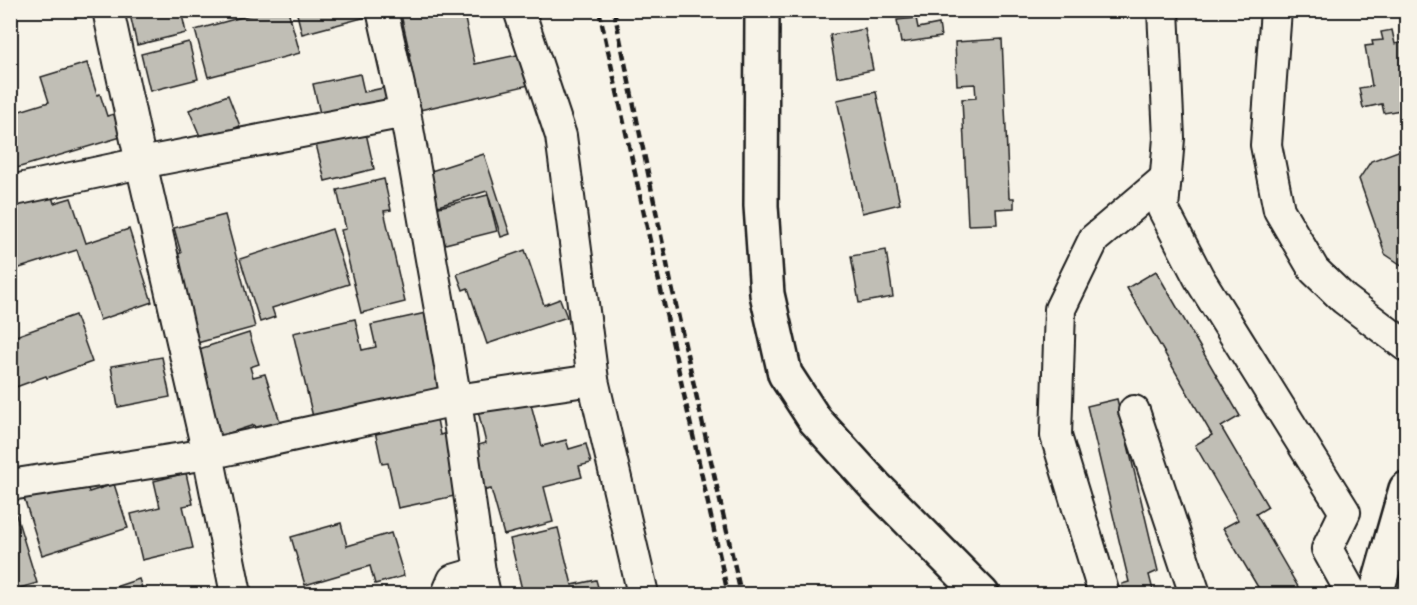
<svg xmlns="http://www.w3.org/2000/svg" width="1417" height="605" viewBox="0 0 1417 605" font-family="'Comic Neue',sans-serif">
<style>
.building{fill:#c0beb5;stroke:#1c1c1c;stroke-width:1.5}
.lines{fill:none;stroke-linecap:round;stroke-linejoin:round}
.street-casing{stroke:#1c1c1c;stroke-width:34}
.secondary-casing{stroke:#1c1c1c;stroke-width:38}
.street{stroke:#f7f3e8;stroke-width:30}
.secondary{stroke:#f7f3e8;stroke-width:33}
.rail{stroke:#1c1c1c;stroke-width:4.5;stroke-dasharray:9 4.5;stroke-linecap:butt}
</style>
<rect width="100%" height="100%" fill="#f7f3e8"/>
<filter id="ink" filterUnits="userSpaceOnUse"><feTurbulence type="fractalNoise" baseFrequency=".0167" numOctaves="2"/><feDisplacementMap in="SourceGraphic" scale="12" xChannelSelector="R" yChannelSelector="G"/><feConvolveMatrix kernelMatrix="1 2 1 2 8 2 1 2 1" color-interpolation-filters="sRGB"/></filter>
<g filter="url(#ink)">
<g class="building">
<path d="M129 10H181L186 33 137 45Z"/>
<path d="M267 10H288L300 53 208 77 195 30Z"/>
<path d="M296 10H369L370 16 302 34Z"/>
<path d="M400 10H463L475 64 522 54 529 85 411 112 399 58 410 55Z"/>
<path d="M916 18 918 28 939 24 941 37 901 43 897 20Z"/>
<path d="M865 29 873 70 837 77 830 35Z"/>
<path d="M1392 30 1395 44 1406 42V109L1384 113 1382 104 1363 108 1359 88 1372 86 1365 46 1373 45 1372 41 1383 40 1381 32Z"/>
<path d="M1002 39 1009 198H1014V208L996 209 997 224 968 225 962 99 976 98 975 84 957 85 955 42Z"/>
<path d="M189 42 198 79 150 91 141 54Z"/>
<path d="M87 63 97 95 100 94 107 116 114 114 121 137 10 170V114L49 102 41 77Z"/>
<path d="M360 74 364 92 388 87 392 107 322 122 313 84Z"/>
<path d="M876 92 900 204 862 213 837 100Z"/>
<path d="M228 95 240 126 202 141 189 110Z"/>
<path d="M364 124 374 169 325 181 314 136Z"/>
<path d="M1406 148V265L1403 266 1385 254 1382 246 1383 247 1359 179 1371 161Z"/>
<path d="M484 154 510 234 501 237 487 191 438 206 428 172Z"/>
<path d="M384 179 391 210 384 211 405 302 361 313 341 230 346 229 337 190Z"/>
<path d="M51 193 54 203 71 198 86 243 129 229 152 302 100 320 77 250 10 271V207Z"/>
<path d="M488 195 497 231 445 244 435 208Z"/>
<path d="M225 215 255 327 190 345 169 256 181 253 174 228Z"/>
<path d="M332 229 349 284 272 308 275 317 260 322 240 259Z"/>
<path d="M525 250 544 305 560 299 567 317 487 344 468 288 463 290 457 274Z"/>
<path d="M886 250 893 297 859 303 851 256Z"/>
<path d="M1156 271 1240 416 1221 427 1268 507 1256 514 1301 592 1296 594H1262L1223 528 1238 520 1195 445 1212 435 1127 288Z"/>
<path d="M426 313 444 388 313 417 293 333 355 319 362 350 376 347 371 325Z"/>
<path d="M75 315 92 362 47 378 46 376 16 387 10 373V338Z"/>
<path d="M249 333 259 364 250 367 253 377 265 374 282 428 257 436 254 425 217 437 190 352Z"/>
<path d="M162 357 170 397 118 407 111 366Z"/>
<path d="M528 393 542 446 566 440 569 449 586 444 591 463 579 466 582 477 544 487 553 522 504 535 491 489 482 491 471 447 486 443 477 407Z"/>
<path d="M1117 399 1158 571 1149 575 1154 594H1124L1122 584 1129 582 1087 406Z"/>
<path d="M435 409 440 435 450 432 464 494 398 508 388 463 382 464 373 422Z"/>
<path d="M186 473 193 504 183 506 193 548 142 560 131 514 160 507 154 481Z"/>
<path d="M85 479 89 492 114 484 128 528 42 555 24 498Z"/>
<path d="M10 495 37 583 10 591Z"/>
<path d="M341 523 347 546 391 533 404 576 375 584 370 566 305 585 291 537Z"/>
<path d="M558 528 572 585 596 580 600 594H523L510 539Z"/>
<path d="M139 579 144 594H94Z"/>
</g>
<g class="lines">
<defs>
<g id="street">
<path d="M108 10 141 163 208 454 236 594"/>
<path d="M382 10 405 112 456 400 480 572"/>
<path d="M519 10 561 136 593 380 643 594"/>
<path d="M1163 10 1169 138 1163 209 1199 278 1345 512 1327 549 1352 594"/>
<path d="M1276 10 1266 145 1279 210 1314 270 1344 299 1406 346"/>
<path d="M10 191 141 163 405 112"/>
<path d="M1134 411 1195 594"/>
<path d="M10 485 208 454 456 400 593 380"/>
<path d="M447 594 453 580 480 572 485 594"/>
<path d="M1104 594 1056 436 1060 309 1094 239 1166 178"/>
</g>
<g id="secondary">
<path d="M762 10 761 206 767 294 785 374 815 420 875 486 982 594"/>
<path d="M1376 594 1406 489"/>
</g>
</defs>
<use href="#street" class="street-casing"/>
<use href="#secondary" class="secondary-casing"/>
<use href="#street" class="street"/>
<use href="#secondary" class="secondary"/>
<g class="rail">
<path d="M599 10 728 594"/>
<path d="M614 10 671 283 741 594"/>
</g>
</g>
</g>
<rect width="1417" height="605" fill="none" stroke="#f7f3e8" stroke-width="36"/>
<rect x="18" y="18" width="1381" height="569" fill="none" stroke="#1c1c1c" stroke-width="2" filter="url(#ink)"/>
</svg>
